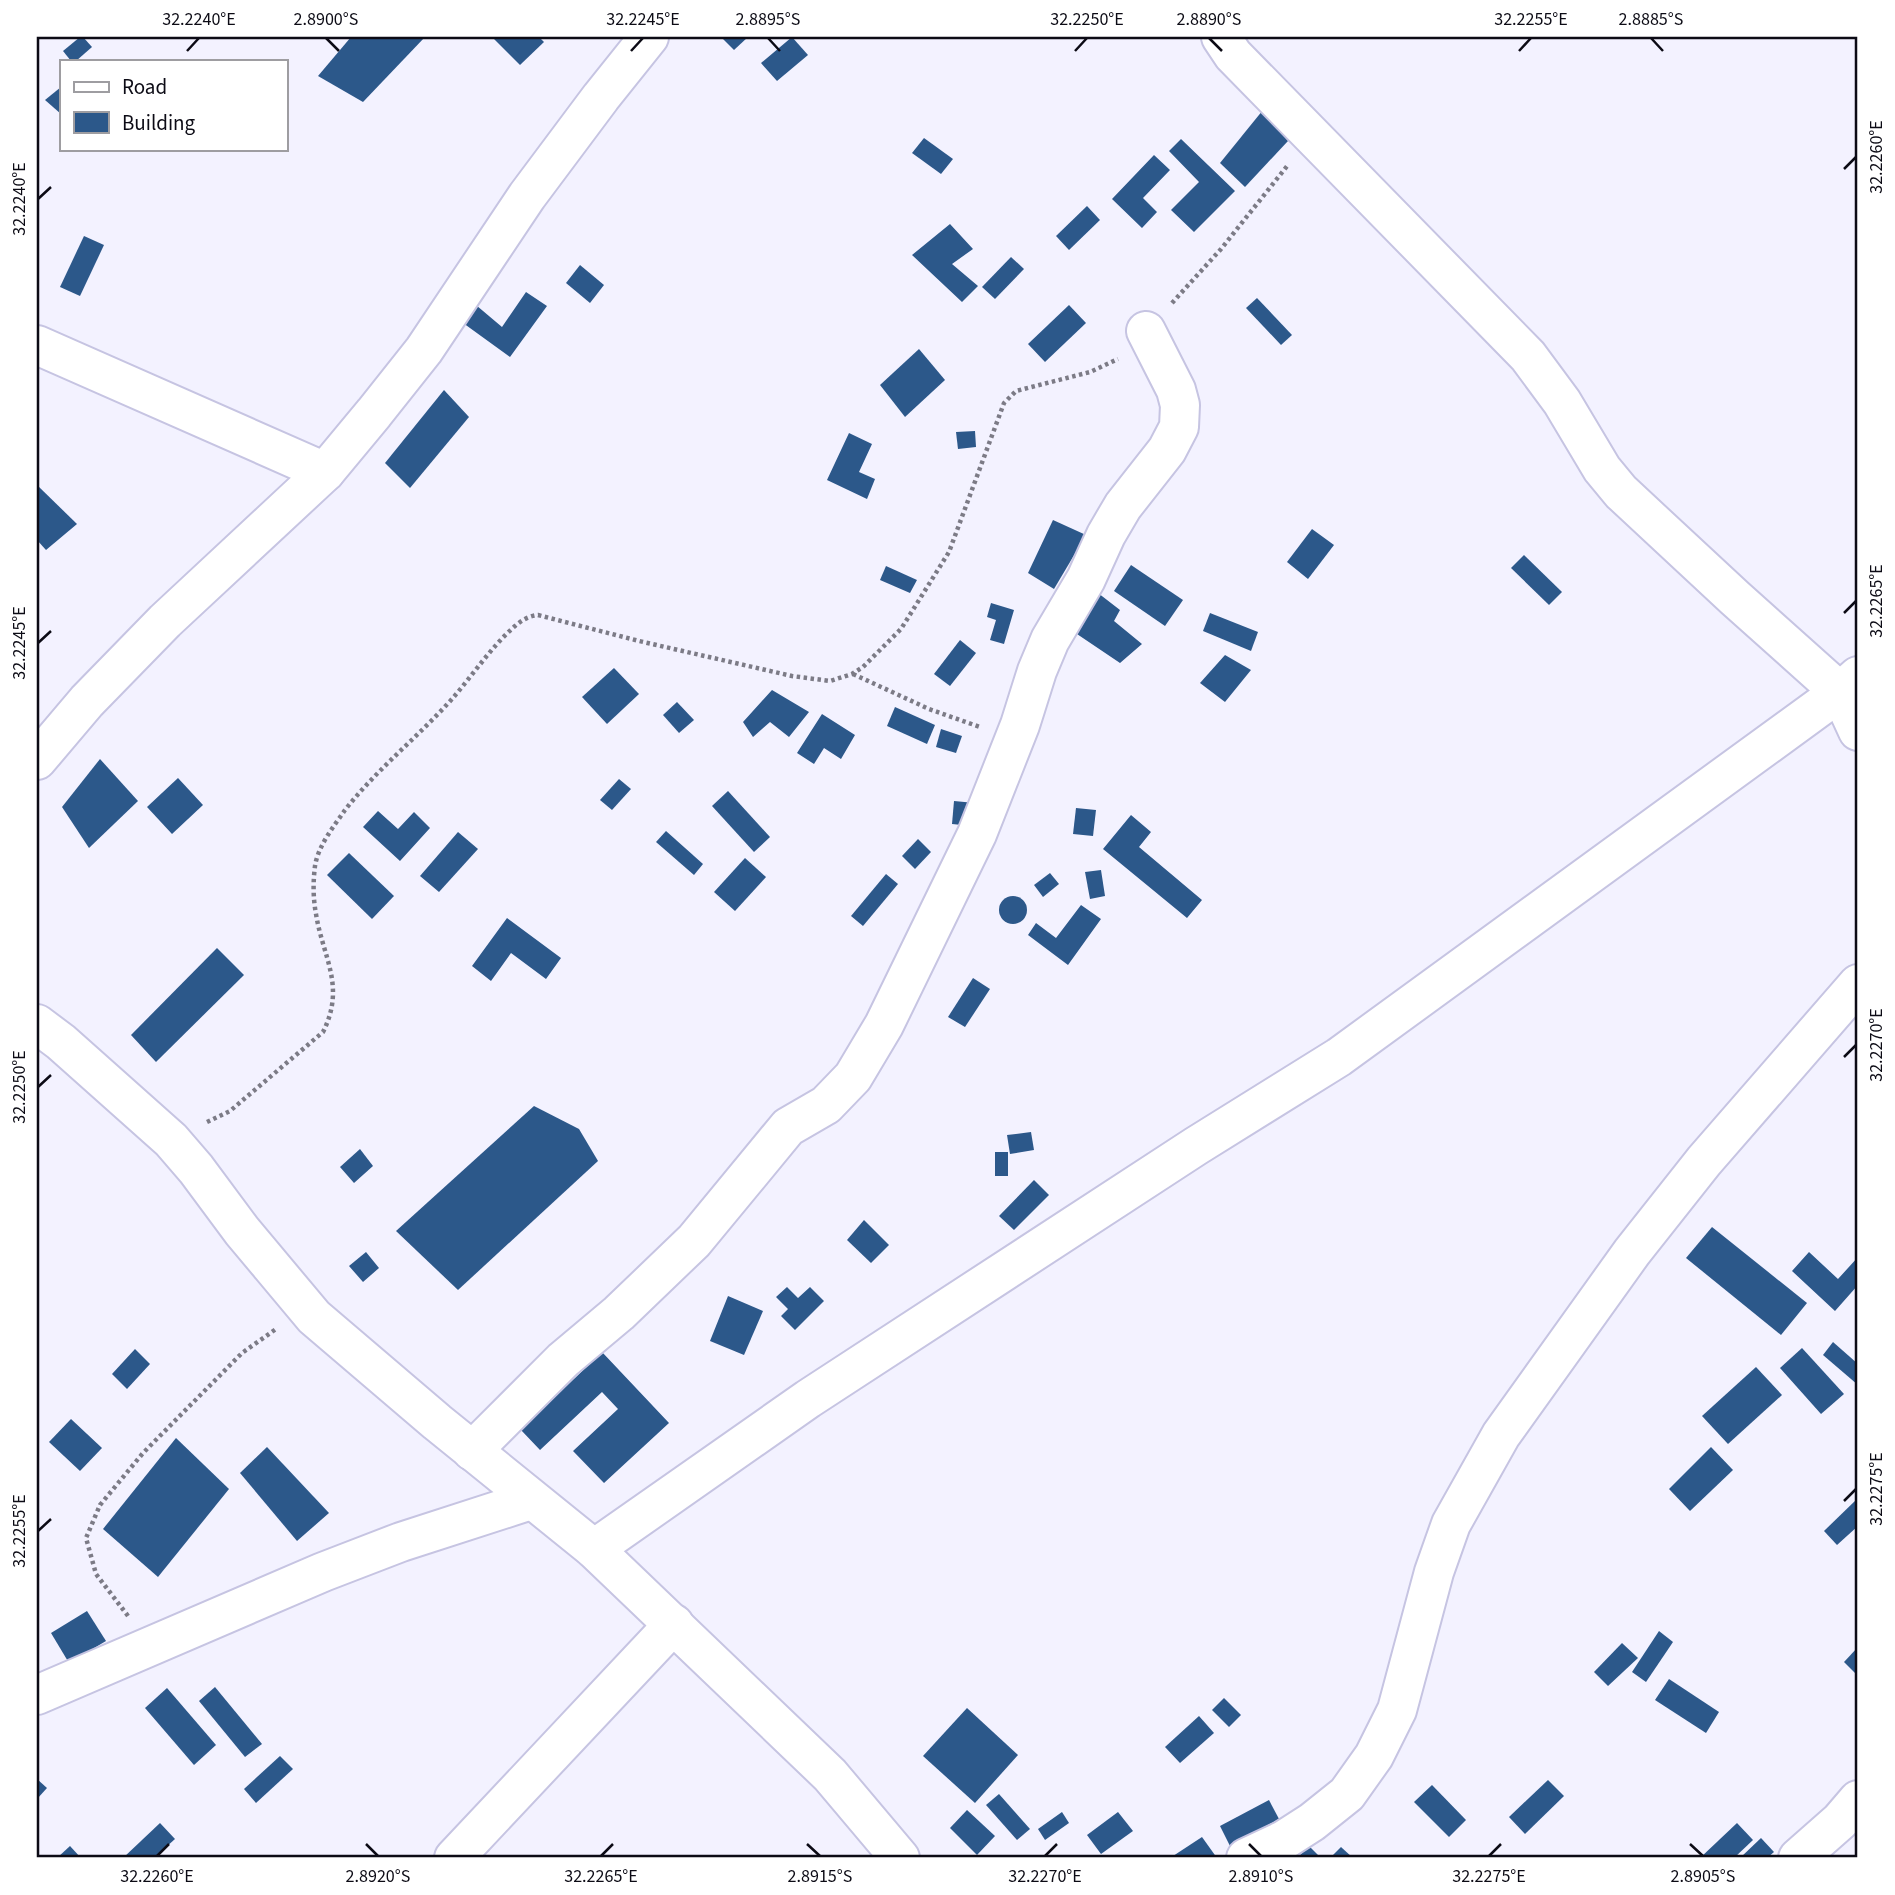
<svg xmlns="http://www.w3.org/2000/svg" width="1895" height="1895" viewBox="0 0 1895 1895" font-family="'Source Sans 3',sans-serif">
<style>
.building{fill:#2c588a}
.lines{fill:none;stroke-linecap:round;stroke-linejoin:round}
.street-casing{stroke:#c6c4e2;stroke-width:42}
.path{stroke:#7c7b86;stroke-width:4.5;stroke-dasharray:3.5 3.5;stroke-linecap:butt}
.street{stroke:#fff;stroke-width:38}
.ticks{fill:none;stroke:#0c0b15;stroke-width:2.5}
.neatline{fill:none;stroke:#0c0b15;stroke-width:2.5}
.ticks-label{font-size:18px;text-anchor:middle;fill:#0c0b15}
</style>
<rect width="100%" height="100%" fill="#f3f2ff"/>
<g class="building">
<path d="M80 37H83L92 47 76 61H71L63 51Z"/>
<path d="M351 37H425L363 102 318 76Z"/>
<path d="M492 37H539L544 42 520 65Z"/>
<path d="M721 37H748L734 50Z"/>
<path d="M792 37 808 55 777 81 761 63Z"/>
<path d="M61 87V114L45 100Z"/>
<path d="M1263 110 1288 141 1245 187 1220 163Z"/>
<path d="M924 138 953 159 941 174 912 153Z"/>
<path d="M1181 139 1235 191 1194 232 1171 210 1199 182 1169 151Z"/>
<path d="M1154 155 1170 170 1143 198 1157 212 1142 228 1112 199Z"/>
<path d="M1087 206 1100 220 1069 250 1056 236Z"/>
<path d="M950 224 973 249 952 264 978 286 962 302 912 255Z"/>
<path d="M84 236 104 245 80 296 60 287Z"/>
<path d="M1011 257 1024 269 995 299 982 287Z"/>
<path d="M580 265 604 285 590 303 566 283Z"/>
<path d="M526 292 547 306 510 357 452 315 470 300 502 327Z"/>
<path d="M1257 298 1292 335 1281 345 1246 308Z"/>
<path d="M1069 305 1086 323 1045 362 1028 344Z"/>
<path d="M919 349 945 380 905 417 880 385Z"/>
<path d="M444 390 469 417 410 488 385 463Z"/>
<path d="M975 431 976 447 958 449 956 432Z"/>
<path d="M849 433 872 444 859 472 875 479 867 499 827 480Z"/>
<path d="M37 485 77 524 46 550 37 540Z"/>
<path d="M1053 520 1086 535 1054 589 1028 573Z"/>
<path d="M1312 529 1334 545 1308 579 1287 562Z"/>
<path d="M1524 555 1562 592 1549 605 1511 568Z"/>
<path d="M1131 565 1183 600 1165 626 1114 591Z"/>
<path d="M886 566 917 580 910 593 880 580Z"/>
<path d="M1098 593 1120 610 1114 621 1142 644 1120 663 1074 632Z"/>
<path d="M991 603 1014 610 1004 644 990 640 996 620 987 617Z"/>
<path d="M1210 613 1258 632 1251 651 1203 631Z"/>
<path d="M960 640 976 653 950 686 934 674Z"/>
<path d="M1225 655 1251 670 1225 702 1200 683Z"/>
<path d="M614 668 639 694 607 724 582 697Z"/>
<path d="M772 690 809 712 789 737 770 722 753 737 743 722Z"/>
<path d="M677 702 694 720 679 733 663 715Z"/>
<path d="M895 707 935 725 927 744 887 726Z"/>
<path d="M822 714 855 735 841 759 824 748 814 764 797 753Z"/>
<path d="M941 729 962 736 956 753 936 747Z"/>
<path d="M100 759 138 801 89 848 62 807Z"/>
<path d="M178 778 203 805 172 834 147 807Z"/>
<path d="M619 779 631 789 612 810 600 800Z"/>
<path d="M728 791 770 837 754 852 712 806Z"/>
<path d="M954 801 975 803 972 826 952 824Z"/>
<path d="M1076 808 1096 810 1093 836 1073 834Z"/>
<path d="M378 811 398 829 414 812 430 828 400 861 363 827Z"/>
<path d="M1131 815 1151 832 1139 847 1202 900 1187 918 1103 849Z"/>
<path d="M666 831 703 864 694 875 656 842Z"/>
<path d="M458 832 478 849 439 892 420 876Z"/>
<path d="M918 839 931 852 915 869 902 856Z"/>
<path d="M349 853 394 896 372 919 327 875Z"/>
<path d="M745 858 766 877 735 911 714 892Z"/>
<path d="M1101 870 1105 896 1090 899 1085 872Z"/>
<path d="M1050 873 1059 884 1043 897 1034 885Z"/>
<path d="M886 874 898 884 863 926 851 916Z"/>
<circle cx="1013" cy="910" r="14"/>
<path d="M1081 905 1101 919 1068 965 1028 935 1036 923 1056 938Z"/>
<path d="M507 918 561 958 546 979 511 953 491 981 472 966Z"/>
<path d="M217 948 244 975 156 1062 131 1035Z"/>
<path d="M973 978 990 989 965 1027 948 1017Z"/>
<path d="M534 1106 579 1129 598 1161 458 1290 396 1231Z"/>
<path d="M1031 1132 1034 1150 1010 1154 1007 1135Z"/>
<path d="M360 1149 373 1166 354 1183 340 1167Z"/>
<rect x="995" y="1152" width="13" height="24"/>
<path d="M1034 1180 1049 1195 1014 1230 999 1216Z"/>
<path d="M864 1220 889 1245 871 1263 847 1240Z"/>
<path d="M1712 1227 1807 1303 1781 1335 1686 1258Z"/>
<path d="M366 1252 379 1268 363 1282 349 1266Z"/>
<path d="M1809 1252 1838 1279 1858 1257V1285L1835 1311 1792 1271Z"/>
<path d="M787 1287 798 1298 810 1287 824 1301 795 1330 781 1316 788 1309 776 1297Z"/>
<path d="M728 1296 763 1311 744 1355 710 1341Z"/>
<path d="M1833 1342 1858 1364V1385L1823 1355Z"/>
<path d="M1802 1348 1844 1394 1821 1414 1780 1368Z"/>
<path d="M135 1349 150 1364 127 1389 112 1374Z"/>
<path d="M602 1352 669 1423 604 1483 573 1451 618 1409 602 1392 540 1450 521 1430Z"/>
<path d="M1756 1367 1782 1395 1728 1444 1702 1416Z"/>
<path d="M71 1419 102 1448 80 1471 49 1442Z"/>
<path d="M176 1438 229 1489 158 1577 103 1529Z"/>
<path d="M267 1447 329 1513 297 1541 240 1473Z"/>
<path d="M1711 1447 1733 1470 1690 1511 1669 1489Z"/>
<path d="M1858 1498V1526L1837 1545 1824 1531Z"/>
<path d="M87 1611 106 1641 69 1663 51 1633Z"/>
<path d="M1659 1631 1673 1642 1646 1682 1632 1672Z"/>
<path d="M1622 1643 1638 1658 1608 1686 1594 1672Z"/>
<path d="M1858 1647V1676L1844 1662Z"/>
<path d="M1669 1679 1719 1712 1706 1733 1655 1700Z"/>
<path d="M215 1687 262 1744 245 1757 199 1701Z"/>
<path d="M167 1688 216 1745 194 1765 145 1708Z"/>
<path d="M1224 1698 1241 1715 1229 1727 1212 1710Z"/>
<path d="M967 1708 1018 1755 975 1803 923 1756Z"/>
<path d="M1199 1716 1214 1733 1180 1763 1165 1747Z"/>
<path d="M280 1756 293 1769 256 1803 244 1789Z"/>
<path d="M37 1779 47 1788 37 1799Z"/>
<path d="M1548 1780 1564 1796 1525 1834 1509 1817Z"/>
<path d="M1432 1785 1466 1820 1449 1837 1414 1802Z"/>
<path d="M999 1794 1030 1829 1017 1840 986 1805Z"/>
<path d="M1269 1800 1279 1819 1230 1846 1220 1826Z"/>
<path d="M967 1810 995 1836 977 1855 950 1828Z"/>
<path d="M1062 1812 1069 1823 1045 1840 1038 1829Z"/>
<path d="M1118 1812 1133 1831 1101 1854 1087 1835Z"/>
<path d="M160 1823 175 1839 154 1858H123Z"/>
<path d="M1737 1823 1753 1840 1734 1858H1700Z"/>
<path d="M1202 1837 1217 1858H1170Z"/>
<path d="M1761 1838 1774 1852 1767 1858H1740Z"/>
<path d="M70 1846 81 1858H57Z"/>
<path d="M1309 1846 1321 1858H1297Z"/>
<path d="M1341 1847 1353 1858H1330Z"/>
</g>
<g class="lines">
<defs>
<g id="street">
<path d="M1221 37 1233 55 1528 356 1562 402 1602 469 1621 492 1735 598 1840 692 1858 731"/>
<path d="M37 345 325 472"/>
<path d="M37 760 87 701 165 621 325 472 374 413 424 350 527 196 601 97 649 37"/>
<path d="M37 1024 61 1042 171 1140 196 1169 242 1231 314 1317 437 1422 594 1549 830 1775 900 1858"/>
<path d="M472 1451 563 1360 619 1313 694 1241 788 1127 826 1105 853 1077 884 1025 977 834 1020 725 1037 671 1050 640 1086 579 1106 535 1123 506 1167 450 1179 427 1180 405 1176 390 1146 331"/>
<path d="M594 1549 808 1399 1196 1146 1339 1057 1840 692 1858 676"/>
<path d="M37 1695 323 1572 401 1542 531 1500"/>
<path d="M454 1858 674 1624"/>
<path d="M1246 1858 1284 1840 1312 1822 1347 1794 1374 1756 1397 1710 1434 1572 1451 1524 1501 1435 1632 1252 1704 1161 1858 984"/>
<path d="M1798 1858 1840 1821 1858 1800"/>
</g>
</defs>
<use href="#street" class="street-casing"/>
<g class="path">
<path d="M1172 303 1221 249 1288 165"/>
<path d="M853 674 929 709 980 727"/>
<path d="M207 1122 230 1111 323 1032C346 986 323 958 316 914 313 898 313 882 315 866 318 846 334 826 345 810 377 769 418 737 452 699 473 675 491 647 515 626 522 620 529 616 538 615L639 641 792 676 830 681 852 674 863 667 901 629 949 552 1004 403 1016 391 1090 372 1118 359"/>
<path d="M128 1616 96 1574 86 1538 100 1505 143 1453 242 1353 276 1329"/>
</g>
<use href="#street" class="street"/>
</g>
<path class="ticks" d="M326 38 339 51M768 38 780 51M1209 38 1222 51M1651 38 1663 51M187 51 199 38M631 51 643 38M1075 51 1087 38M1519 51 1531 38M1844 169 1856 157M38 199 51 187M1844 613 1856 601M38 643 51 631M1844 1057 1856 1045M38 1087 51 1075M1844 1501 1856 1489M38 1531 51 1519M366 1844 378 1856M807 1844 820 1856M1249 1844 1261 1856M1690 1844 1703 1856M157 1856 169 1844M601 1856 613 1844M1045 1856 1057 1844M1489 1856 1501 1844"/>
<rect width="1895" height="1895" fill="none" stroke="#ffffff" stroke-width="77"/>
<rect x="60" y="60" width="228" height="91" fill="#ffffff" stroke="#9e9da1" stroke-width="2"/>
<rect x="74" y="82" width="35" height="10" fill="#ffffff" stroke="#9e9da1" stroke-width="2"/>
<text x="122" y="94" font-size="21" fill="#0c0b15">Road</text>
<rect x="74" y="112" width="35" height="21" fill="#2c588a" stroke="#9e9da1" stroke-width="2"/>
<text x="122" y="130" font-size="21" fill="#0c0b15">Building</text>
<rect x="38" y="38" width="1818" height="1818" class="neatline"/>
<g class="ticks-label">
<text x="199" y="25">32.2240°E</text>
<text x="326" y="25">2.8900°S</text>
<text x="643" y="25">32.2245°E</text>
<text x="768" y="25">2.8895°S</text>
<text x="1087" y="25">32.2250°E</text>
<text x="1209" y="25">2.8890°S</text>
<text x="1531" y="25">32.2255°E</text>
<text x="1651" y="25">2.8885°S</text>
<text transform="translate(1876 157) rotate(-90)" y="6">32.2260°E</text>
<text transform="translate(19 199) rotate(-90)" y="6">32.2240°E</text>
<text transform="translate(1876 601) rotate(-90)" y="6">32.2265°E</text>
<text transform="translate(19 643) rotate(-90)" y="6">32.2245°E</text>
<text transform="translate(1876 1045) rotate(-90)" y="6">32.2270°E</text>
<text transform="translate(19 1087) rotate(-90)" y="6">32.2250°E</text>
<text transform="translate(1876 1489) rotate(-90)" y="6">32.2275°E</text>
<text transform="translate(19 1531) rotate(-90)" y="6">32.2255°E</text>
<text x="157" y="1882">32.2260°E</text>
<text x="378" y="1882">2.8920°S</text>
<text x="601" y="1882">32.2265°E</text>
<text x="820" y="1882">2.8915°S</text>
<text x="1045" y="1882">32.2270°E</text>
<text x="1261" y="1882">2.8910°S</text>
<text x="1489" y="1882">32.2275°E</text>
<text x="1703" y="1882">2.8905°S</text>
</g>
</svg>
